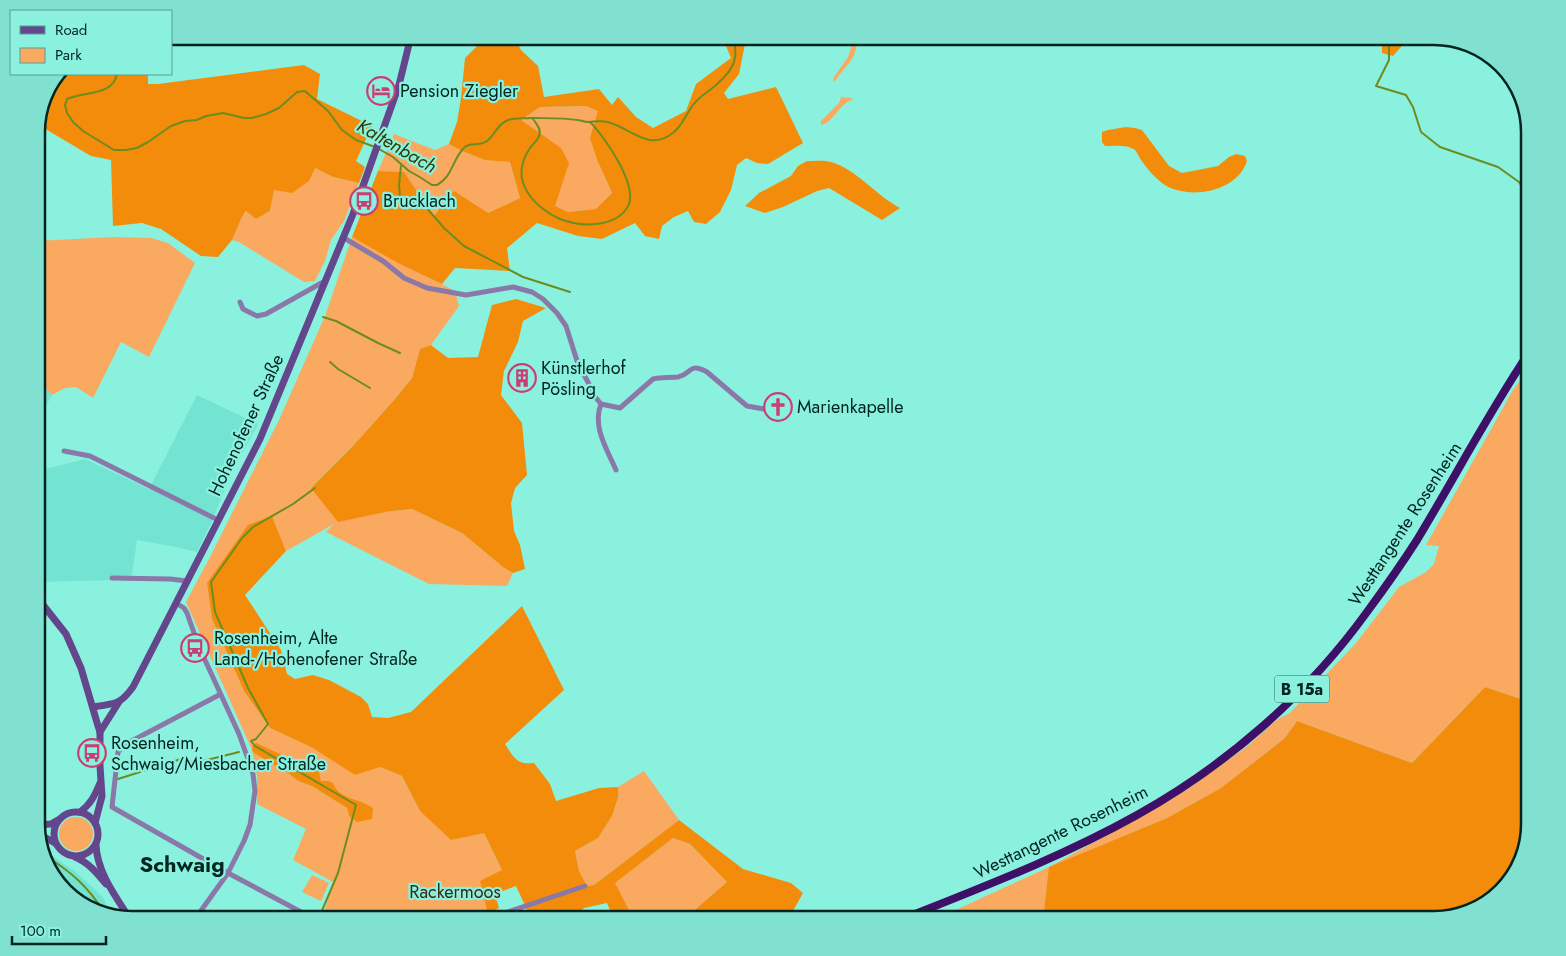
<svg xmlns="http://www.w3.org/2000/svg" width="1566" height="956" viewBox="0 0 1566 956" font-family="Jost,sans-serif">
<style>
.built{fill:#73e4d1}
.green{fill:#faa960;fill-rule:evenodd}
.forest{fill:#f48c0b;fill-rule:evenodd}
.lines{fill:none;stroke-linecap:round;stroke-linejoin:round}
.stream{stroke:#6d8c1f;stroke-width:2}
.minor{stroke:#8a78a9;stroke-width:5}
.secondary{stroke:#64468d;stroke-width:7}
.trunk{stroke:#3e1068;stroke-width:8}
.labels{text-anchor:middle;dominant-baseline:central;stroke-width:4.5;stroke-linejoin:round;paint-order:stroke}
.shield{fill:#8bf1df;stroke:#2c6259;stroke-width:1}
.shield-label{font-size:16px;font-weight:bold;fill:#032520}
.poi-label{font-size:18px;fill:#032520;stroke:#8bf1df;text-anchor:start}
.street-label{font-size:18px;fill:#032520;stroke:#8bf1df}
.park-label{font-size:18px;fill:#3a2716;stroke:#8bf1df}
.water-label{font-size:19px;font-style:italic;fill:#303b00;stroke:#8bf1df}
.district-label{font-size:22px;font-weight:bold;fill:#032520;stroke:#8bf1df}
.rim{fill:none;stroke:#032520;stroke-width:2.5}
</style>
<rect width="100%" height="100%" fill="#8bf1df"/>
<g class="built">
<path d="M36 378 52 395 43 411 44 429 36 455Z"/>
<path d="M197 395 258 424 233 470 212 521 197 552 171 546 137 540 131 581 117 580 38 582 42 534V470L85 459 149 489Z"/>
<path d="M42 849 76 872 102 896 112 915 84 907 49 872Z"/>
</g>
<g class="green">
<path d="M847 36H853C863 55 845 65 836 80L833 82 834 77 848 57 852 45Z"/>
<path d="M841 97 852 98V100C839 104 834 122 821 125V121L839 103Z"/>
<path d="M586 106 598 110V162L612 193 597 209 568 212 554 206 521 120 540 107Z"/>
<path d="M394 134 435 150 449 144C472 157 485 160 510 162L520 198 488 213 434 216 404 172 378 171Z"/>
<path d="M315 168 333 177 359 183 344 221 331 240 325 261 315 281 304 282 239 242 232 240 242 217 247 211 256 219 270 211 274 190Z"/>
<path d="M113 237 151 238 168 243 195 263 149 357 121 342 93 398 76 387 65 388 52 395 36 378V241Z"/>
<path d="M352 237 455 291 459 306 431 345 420 349 412 378 395 399 353 446 311 488 385 512 412 509 462 533 503 567 513 573 507 586 429 584 326 532 334 524 286 551 272 516 207 583 212 619 244 691 270 728 313 748 380 767 402 776 420 811 484 833 502 870 488 914 493 920H322L333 882 293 860 306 829 257 804V776L252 750 186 602 210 557 279 420 325 316ZM253 751 371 819 349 816 347 808 312 786 298 781 288 773 254 753Z"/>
<path d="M1530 367V443L1524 446 1530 462V702L1485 687 1412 763 1297 721 1285 738 1221 788 1167 818 1050 867 1043 920H934L1049 867 1149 812 1188 789 1245 748 1278 719 1290 713 1356 643 1399 587 1426 572 1434 564 1439 546 1426 545 1513 390Z"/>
<path d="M644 771 679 820 594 885 587 886 579 871 575 851 598 838 612 816 618 798V787Z"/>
<circle cx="76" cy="834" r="17"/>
<path d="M673 838 690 844 727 882 683 920H634L614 883Z"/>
<path d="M312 875 329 883 321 901 302 892Z"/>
</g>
<g class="forest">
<path d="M505 36H514L521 50 538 66 544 97 599 89 612 105 618 97 636 117 653 128 686 111 696 84 731 58 722 36H747L746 39 739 74 724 93 728 99 776 87 803 143 768 164 757 163 746 158 737 165 731 190 720 212 706 224 694 222 688 211 674 217 662 226 659 239 645 236 635 223 602 239 578 236 537 223 507 248 510 271 455 268 442 284 398 263 352 237 378 171 404 172 434 216 454 191 488 213 520 198 510 162 485 160 462 151 449 144 457 122 461 98 465 58 480 43ZM586 106 598 111 590 138 598 162 612 193 596 209 568 212 555 206 569 163 561 148 521 120 540 107Z"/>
<path d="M1371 36H1406L1401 47 1393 56 1382 53V42L1371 39Z"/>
<path d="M304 65 320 74 317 99 372 126 356 161 365 167 359 183 333 177 315 168 309 181 292 193 274 190 270 211 256 219 246 211 242 217 232 240 218 257 201 256 161 229 142 223 113 226 111 160 91 156 37 124 60 74H148V84H158Z"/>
<path d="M1126 127 1135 128 1142 130 1169 166 1182 173 1218 166 1229 157 1236 154 1245 156 1247 161C1237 193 1186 201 1162 183 1153 176 1147 168 1141 160 1139 157 1137 152 1135 150 1127 144 1114 146 1105 146L1102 142V132L1108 130Z"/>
<path d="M807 161C814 161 824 160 831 162 856 169 877 196 900 208L882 220 829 188 817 191 783 207 765 213 745 206 759 193 791 176 798 166Z"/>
<path d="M516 299 546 308 523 321 518 342 504 371 501 395 522 423 527 475 515 488 511 503 514 531 520 545 525 569 513 573 503 567 462 533 412 509 385 512 338 522 311 488 353 446 395 399 412 378 420 349 431 345 448 358 478 357 492 305Z"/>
<path d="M272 516 286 551 245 595 281 650 287 674 295 679 313 675 329 680 361 697 368 704 372 717 388 718 411 712 522 606 564 690 505 744C514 758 517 765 534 763L550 784 556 801 599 788 618 787V798L612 816 598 838 575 851 579 871 587 886 594 885 679 820 743 869 791 883 803 893 788 920H683L727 882 690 844 673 838 615 883 634 920H614L607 903 584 908 571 920H502L528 912 516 886 495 894 499 908 488 914 480 881 502 870 484 833 451 840 420 811 402 776 380 767 355 775 313 748 270 728 244 691 212 619 207 583 248 525Z"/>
<path d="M1485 687 1530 702V825L1517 872 1482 907 1435 920H1043L1049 867 1167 818 1221 788 1285 738 1297 721 1412 763Z"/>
<path d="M256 743 297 762 309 760 318 767 321 781H328L333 783C338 799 361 799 373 808L372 819 357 822 349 816 347 808 312 786 298 781 288 773 254 753 252 750 253 745Z"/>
</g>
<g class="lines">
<g class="stream">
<path d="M1382 36 1389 44V60L1376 86 1406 95 1413 107 1421 132 1440 147 1498 167 1519 182 1530 199"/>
<path d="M117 74C113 96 85 91 67 99L65 105 67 113 73 122 83 131 114 150H126L137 148 148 142 171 126 185 121 197 120 206 116 223 113 244 118H252L266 114 279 108 297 92 305 91 328 111 342 130 356 140 375 147"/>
<path d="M533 119C536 123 542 130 539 136 538 140 533 144 530 148 520 163 518 178 528 193 535 204 548 214 560 219 580 227 614 228 627 208 641 188 604 136 590 122"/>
<path d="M379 149 393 157 409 171 418 176 432 185H437C452 177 452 161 463 149 469 141 480 147 487 141 496 134 496 125 508 120 518 117 565 118 577 120 581 120 584 122 588 122 594 122 601 120 607 122 628 126 647 151 670 135 681 128 685 116 693 105 697 100 704 94 710 90 729 75 742 61 732 36"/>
<path d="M401 166 399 185 400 197 425 206 444 228 464 246 523 277 570 292"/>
<path d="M323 317 336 321 378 343 400 353"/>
<path d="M330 362 338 369 370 388"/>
<path d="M315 488 293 504 253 527 242 538 211 582 215 612 248 688 268 724 256 739 251 741 255 746 356 805 338 873 318 920"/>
<path d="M118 779 184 758 195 763 239 752"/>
<path d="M44 855C72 872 87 886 105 913"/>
</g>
<g class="minor">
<path d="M344 238 383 261 404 278 427 288 466 295 513 287 532 292 543 299 557 313 566 326 578 364 589 384 592 393 601 404 620 408 653 379C661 377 669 378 678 377 692 374 688 362 707 372L747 406 764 409"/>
<path d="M240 302 243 309 257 316 266 314 325 281"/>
<path d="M601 404C592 427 607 449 616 470"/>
<path d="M64 451 90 456 218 520"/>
<path d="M112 578 170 579 187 581"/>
<path d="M176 603 184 608 187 613 199 647 239 734 248 759 253 774 255 791 250 825 244 841 228 873 200 912 196 920"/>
<path d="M219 695 124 745 118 752 112 807 228 873 303 913"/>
<path d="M484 920 585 886"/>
</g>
<g class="secondary">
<path d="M36 596 66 634 81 668 98 726 100 732V766L102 796 95 823"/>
<path d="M94 707C115 703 119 706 133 687L260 439 353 214 399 85 411 36"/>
<path d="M100 732 119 702"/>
<circle cx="76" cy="834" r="22"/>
<path d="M80 812C91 804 95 795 100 783"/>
<path d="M36 825 51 824 58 820"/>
<path d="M37 833 55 843"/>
<path d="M96 845C97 872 116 897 130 919"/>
<path d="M75 857C89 863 97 873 106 884"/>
</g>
<path class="trunk" d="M900 920C980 888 1062 857 1137 815 1227 765 1307 695 1367 612 1384 589 1401 565 1417 540 1455 477 1489 412 1530 351"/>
</g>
<defs>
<symbol id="hotel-ring" viewBox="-11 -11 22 22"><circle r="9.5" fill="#8bf1df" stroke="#c93e73" stroke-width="1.5"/><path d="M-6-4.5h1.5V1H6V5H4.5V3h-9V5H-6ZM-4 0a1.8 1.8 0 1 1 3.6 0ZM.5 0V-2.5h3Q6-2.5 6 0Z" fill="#c93e73"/></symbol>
<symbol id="bus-ring" viewBox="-11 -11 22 22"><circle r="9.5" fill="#8bf1df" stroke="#c93e73" stroke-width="1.5"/><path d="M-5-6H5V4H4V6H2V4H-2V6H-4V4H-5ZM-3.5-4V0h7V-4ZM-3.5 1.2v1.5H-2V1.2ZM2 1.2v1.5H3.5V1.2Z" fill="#c93e73"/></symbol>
<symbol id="building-ring" viewBox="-11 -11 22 22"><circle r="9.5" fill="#8bf1df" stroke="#c93e73" stroke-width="1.5"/><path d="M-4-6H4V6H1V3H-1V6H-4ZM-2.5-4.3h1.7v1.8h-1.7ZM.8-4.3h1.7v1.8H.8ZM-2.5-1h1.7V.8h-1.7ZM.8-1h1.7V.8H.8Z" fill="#c93e73"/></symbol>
<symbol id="church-ring" viewBox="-11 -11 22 22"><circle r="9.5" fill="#8bf1df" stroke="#c93e73" stroke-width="1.5"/><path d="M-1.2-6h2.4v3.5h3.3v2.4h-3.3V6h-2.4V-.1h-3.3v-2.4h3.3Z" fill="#c93e73"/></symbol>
</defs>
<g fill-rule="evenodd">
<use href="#hotel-ring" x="365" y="75" width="32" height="32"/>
<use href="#bus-ring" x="348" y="185" width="32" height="32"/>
<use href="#building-ring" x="506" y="362" width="32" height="32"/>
<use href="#church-ring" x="762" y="391" width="32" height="32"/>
<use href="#bus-ring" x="179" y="632" width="32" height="32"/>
<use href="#bus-ring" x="76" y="737" width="32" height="32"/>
</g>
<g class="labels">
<rect class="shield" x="1274.5" y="675.5" width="55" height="27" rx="4"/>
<g class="shield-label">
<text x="1302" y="689">B 15a</text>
</g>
<g class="poi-label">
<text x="400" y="91">Pension Ziegler</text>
<text x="383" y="201">Brucklach</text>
<text x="541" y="368">Künstlerhof<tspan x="541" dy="21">Pösling</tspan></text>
<text x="797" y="407">Marienkapelle</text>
<text x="214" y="638">Rosenheim, Alte<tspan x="214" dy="21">Land-/Hohenofener Straße</tspan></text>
<text x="111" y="743">Rosenheim,<tspan x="111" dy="21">Schwaig/Miesbacher Straße</tspan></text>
</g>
<g class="street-label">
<text transform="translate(246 425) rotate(-65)">Hohenofener Straße</text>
<text transform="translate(1405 524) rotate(-57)">Westtangente Rosenheim</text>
<text transform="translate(1061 832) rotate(-26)">Westtangente Rosenheim</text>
</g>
<g class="park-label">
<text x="455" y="892">Rackermoos</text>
</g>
<g class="water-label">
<text transform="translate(397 146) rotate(30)">Kaltenbach</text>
</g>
<g class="district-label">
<text x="182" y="864">Schwaig</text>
</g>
</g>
<path d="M0 0H1566V956H0ZM132 45H1434A87 87 0 0 1 1521 132V824A87 87 0 0 1 1434 911H132A87 87 0 0 1 45 824V132A87 87 0 0 1 132 45Z" fill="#80e1d0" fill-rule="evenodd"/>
<path class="rim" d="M132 45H1434A87 87 0 0 1 1521 132V824A87 87 0 0 1 1434 911H132A87 87 0 0 1 45 824V132A87 87 0 0 1 132 45Z"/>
<rect x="10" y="10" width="162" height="65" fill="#8bf1df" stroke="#559f93"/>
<rect x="20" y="26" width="25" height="8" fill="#64468d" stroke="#559f93"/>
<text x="55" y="35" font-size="15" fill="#032520">Road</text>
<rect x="20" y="48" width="25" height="15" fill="#faa960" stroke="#559f93"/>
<text x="55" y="60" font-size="15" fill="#032520">Park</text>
<path d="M12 936v8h94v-8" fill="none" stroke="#032520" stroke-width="2.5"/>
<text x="20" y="936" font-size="15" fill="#032520" stroke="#8bf1df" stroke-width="4" paint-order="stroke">100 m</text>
</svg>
